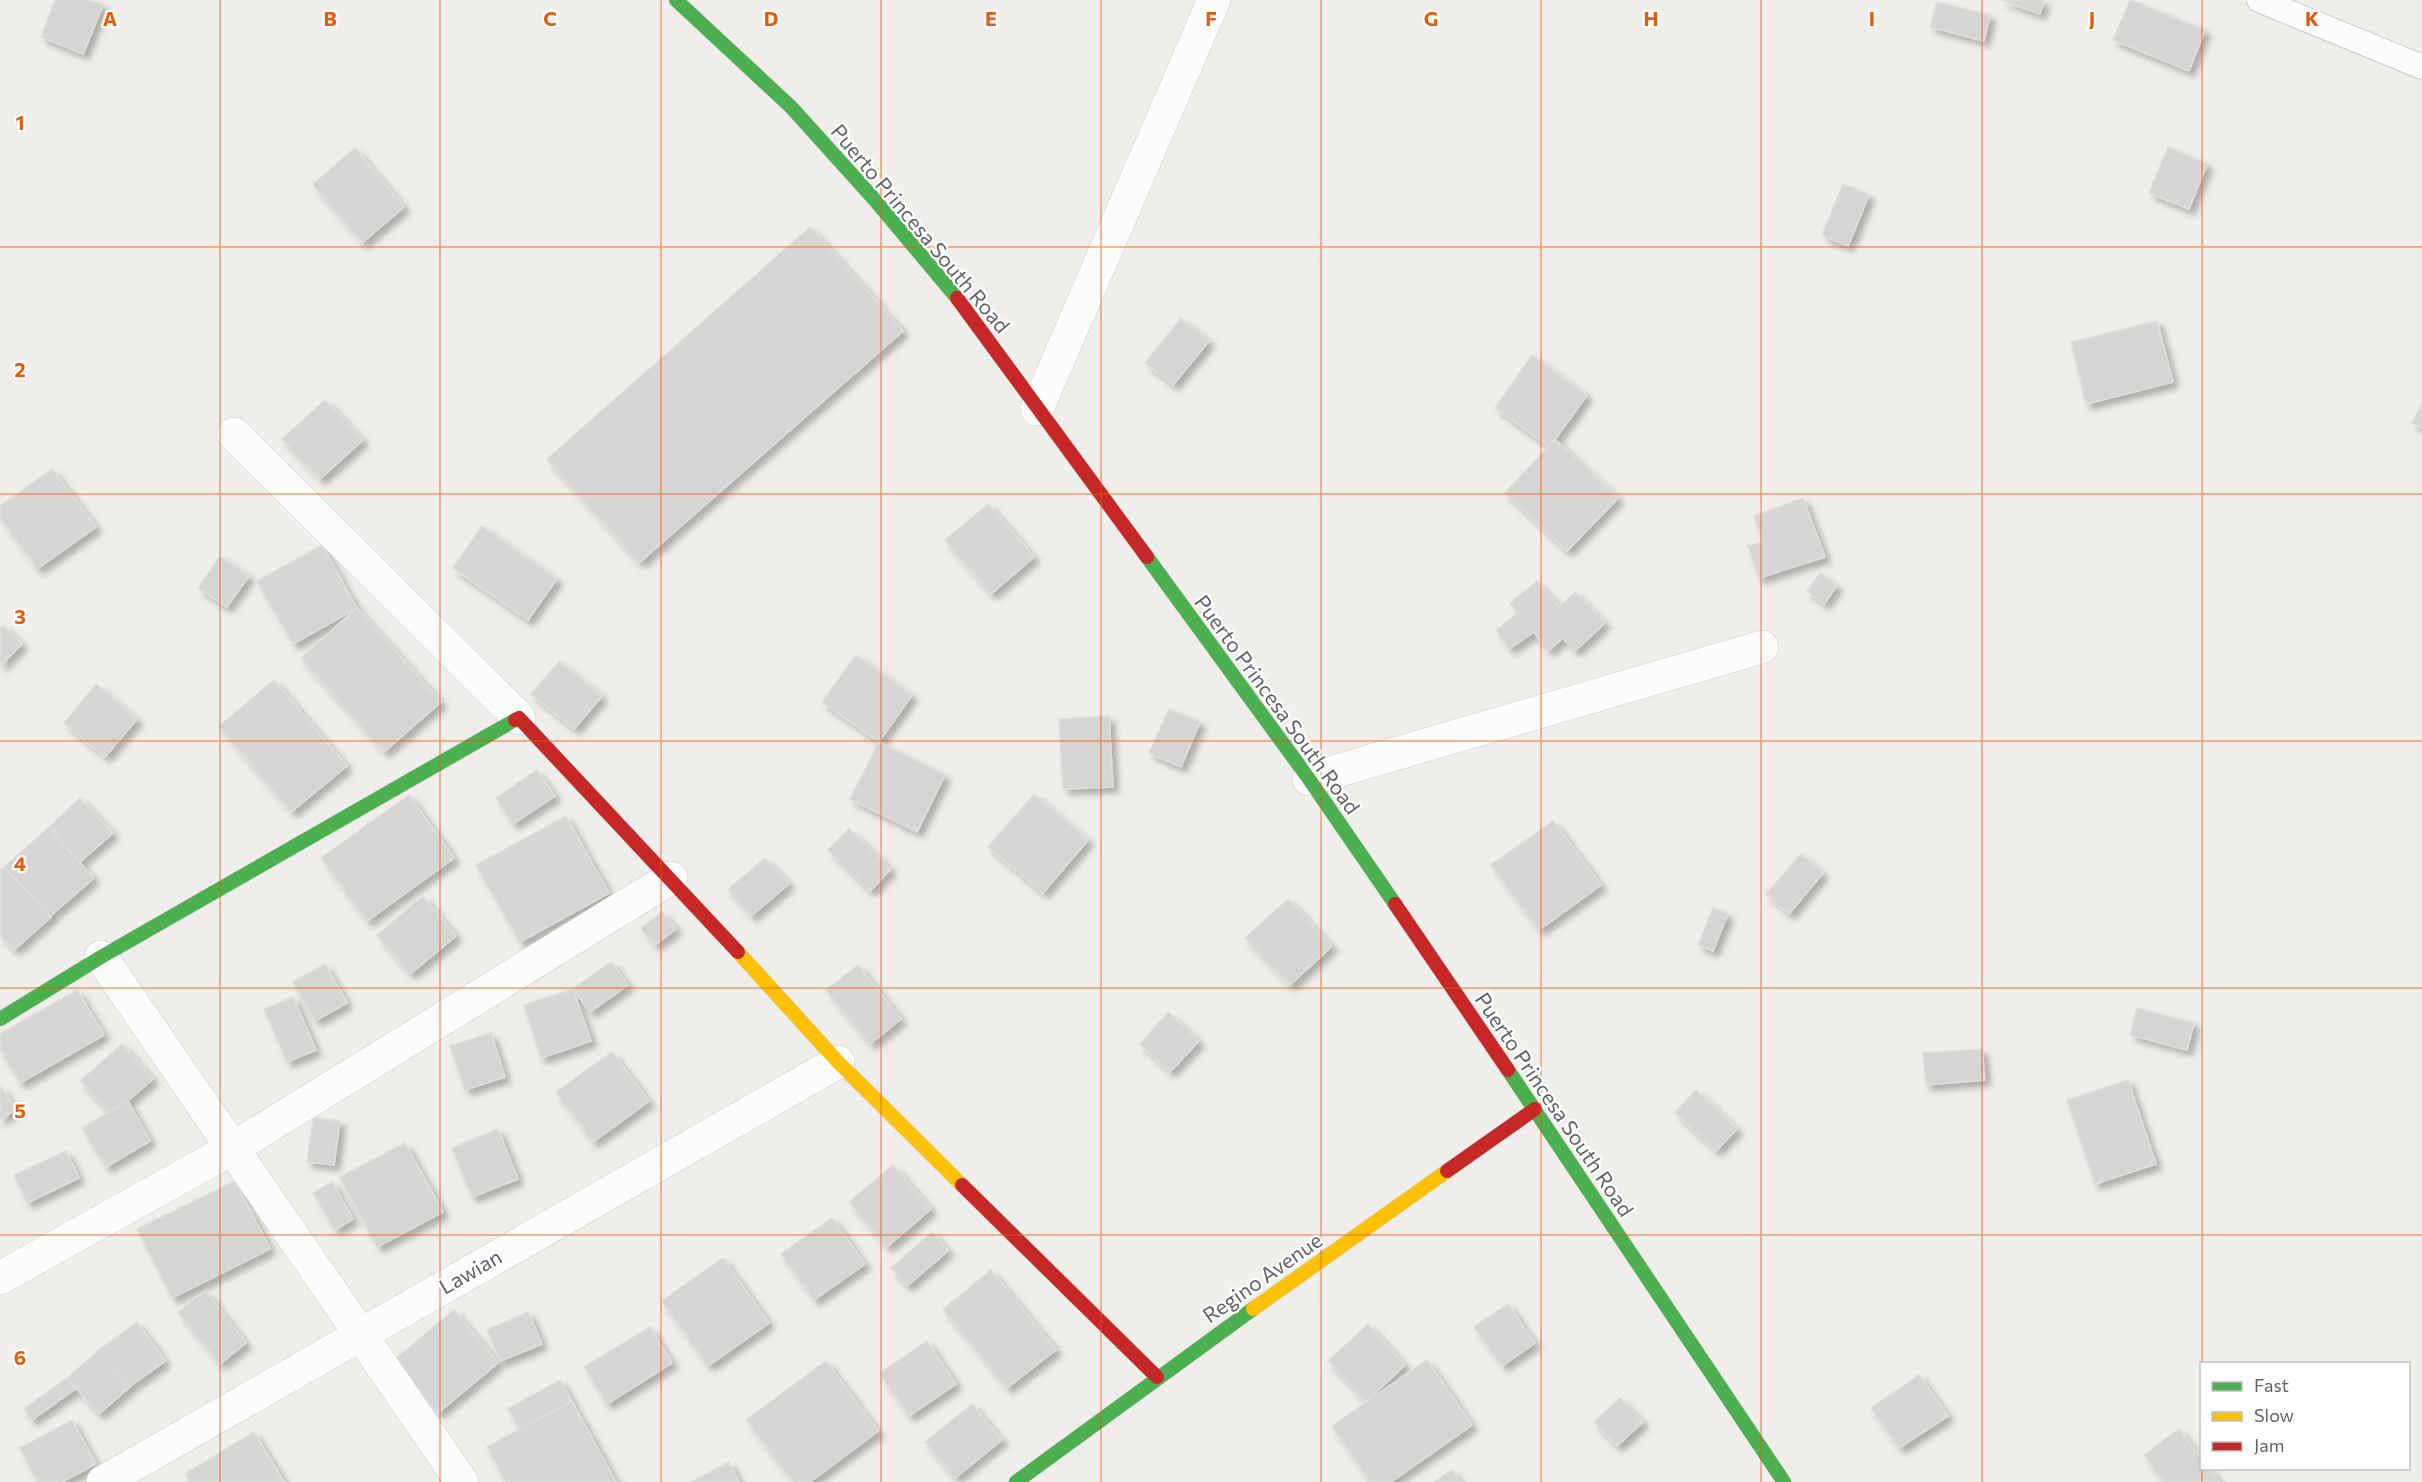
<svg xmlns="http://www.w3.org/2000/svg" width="2422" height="1482" viewBox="0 0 2422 1482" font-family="Commissioner,sans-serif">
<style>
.building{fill:#d6d5d3;stroke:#deddd9;stroke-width:1.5;filter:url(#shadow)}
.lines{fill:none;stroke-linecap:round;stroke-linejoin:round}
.lane-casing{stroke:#cbcccc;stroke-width:26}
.street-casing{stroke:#cbcccc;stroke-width:34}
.fast-casing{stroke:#cacacb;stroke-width:15}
.slow-casing{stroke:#cacacb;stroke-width:15}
.jam-casing{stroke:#cacacb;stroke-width:15}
.lane{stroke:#fdfcfc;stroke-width:24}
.street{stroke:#fdfcfc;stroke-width:33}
.fast{stroke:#4caf50;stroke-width:14}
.slow{stroke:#ffc107;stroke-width:14}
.jam{stroke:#c62828;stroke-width:14}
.grid{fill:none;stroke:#e8590c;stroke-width:1.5;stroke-opacity:0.55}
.labels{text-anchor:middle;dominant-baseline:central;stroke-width:4.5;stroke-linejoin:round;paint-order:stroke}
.street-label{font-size:21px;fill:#5f6368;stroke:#fff}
.grid-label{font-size:20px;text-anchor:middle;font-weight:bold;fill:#e8590c;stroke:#fff;stroke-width:4.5;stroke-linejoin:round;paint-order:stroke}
</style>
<defs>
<filter id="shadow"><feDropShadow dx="5.5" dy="5.5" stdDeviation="3" flood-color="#0004"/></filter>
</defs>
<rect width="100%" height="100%" fill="#efeeea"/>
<g class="building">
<path d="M55 0H90L103 5 83 54 41 37Z"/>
<path d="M2001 0H2044L2040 14Z"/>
<path d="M2130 0 2205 30 2189 71 2113 40Z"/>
<path d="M1937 2 1990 15 1984 41 1930 27Z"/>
<path d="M2168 147 2207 164 2189 209 2149 193Z"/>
<path d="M355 148 404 207 362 243 313 184Z"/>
<path d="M1843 184 1869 195 1848 246 1822 235Z"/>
<path d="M810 227 903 331 639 563 547 459Z"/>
<path d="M1181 318 1209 341 1173 385 1145 363Z"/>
<path d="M2157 321 2173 382 2086 404 2071 342Z"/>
<path d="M1532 355 1587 395 1550 447 1495 408Z"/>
<path d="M325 400 363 440 320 479 282 439Z"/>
<path d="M2422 403V428L2412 423Z"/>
<path d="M1555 439 1618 498 1567 551 1505 493Z"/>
<path d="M52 469 96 527 37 569 0 517V506Z"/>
<path d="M1803 498 1825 557 1759 578 1748 546 1763 542 1754 516Z"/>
<path d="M988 504 1034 557 991 594 945 540Z"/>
<path d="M482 526 557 579 528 620 453 568Z"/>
<path d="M322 545 357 608 293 644 257 581Z"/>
<path d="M220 556 249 576 227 607 198 588Z"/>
<path d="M1820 573 1837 586 1824 604 1807 591Z"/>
<path d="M1537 581 1559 607 1575 592 1605 623 1575 651 1563 638 1548 651 1534 632 1509 649 1496 630 1518 613 1510 603Z"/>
<path d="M357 608 441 702 384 752 301 658Z"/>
<path d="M3 625 22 644 0 666V628Z"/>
<path d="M856 655 912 695 879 742 822 702Z"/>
<path d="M559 661 602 696 574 729 531 694Z"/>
<path d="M274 680 347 766 291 812 219 726Z"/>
<path d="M96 684 137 719 105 757 64 723Z"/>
<path d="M1169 709 1200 722 1181 767 1149 753Z"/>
<path d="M1109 716 1113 787 1063 789 1059 719Z"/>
<path d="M879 742 945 775 917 832 850 799Z"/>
<path d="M537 770 555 796 513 824 496 798Z"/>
<path d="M1034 794 1088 840 1043 893 988 847Z"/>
<path d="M409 795 454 858 367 921 321 858Z"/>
<path d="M80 798 113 833 80 862 48 828Z"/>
<path d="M566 816 609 893 520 942 476 865Z"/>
<path d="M1553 821 1601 885 1539 930 1491 865Z"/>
<path d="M48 828 94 878 49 917 4 867Z"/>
<path d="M849 829 891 869 870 891 828 850Z"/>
<path d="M1801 854 1823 873 1789 914 1766 894Z"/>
<path d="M765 858 789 884 751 916 728 889Z"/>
<path d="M4 867 51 917 14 950 0 935V870Z"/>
<path d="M423 896 456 936 410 974 377 935Z"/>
<path d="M1288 899 1332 946 1290 985 1245 938Z"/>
<path d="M1713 908 1728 914 1713 951 1698 945Z"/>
<path d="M662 912 676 929 655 945 641 928Z"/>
<path d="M611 962 628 985 590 1012 573 989Z"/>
<path d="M325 964 347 1003 315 1021 293 982Z"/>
<path d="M858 965 901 1019 870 1044 826 990Z"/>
<path d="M573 989 591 1041 541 1058 524 1005Z"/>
<path d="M77 990 104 1035 20 1083 0 1049V1034Z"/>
<path d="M293 997 316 1050 287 1062 264 1009Z"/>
<path d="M2137 1008 2194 1023 2187 1050 2130 1035Z"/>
<path d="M1168 1012 1199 1041 1170 1072 1140 1044Z"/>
<path d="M491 1033 505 1077 465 1090 450 1046Z"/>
<path d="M122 1044 153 1079 111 1115 80 1081Z"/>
<path d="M1982 1049 1985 1080 1926 1085 1923 1053Z"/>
<path d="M612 1052 649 1101 593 1142 556 1092Z"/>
<path d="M2128 1080 2156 1164 2095 1184 2067 1100Z"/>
<path d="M0 1086 16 1109 0 1120Z"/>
<path d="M1696 1090 1737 1129 1716 1151 1675 1112Z"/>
<path d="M128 1101 150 1141 106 1167 82 1128Z"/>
<path d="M313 1118 340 1121 334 1165 307 1162Z"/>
<path d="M498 1129 518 1179 472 1197 452 1148Z"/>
<path d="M405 1143 443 1212 377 1247 340 1177Z"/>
<path d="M66 1151 79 1178 27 1203 14 1175Z"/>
<path d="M893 1165 931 1209 887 1247 849 1202Z"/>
<path d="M235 1181 270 1249 172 1298 137 1229Z"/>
<path d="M332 1182 353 1219 335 1230 313 1193Z"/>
<path d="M832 1218 865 1264 814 1300 781 1254Z"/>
<path d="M932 1232 948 1251 907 1286 891 1268Z"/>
<path d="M723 1258 769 1323 708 1366 662 1301Z"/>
<path d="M991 1270 1056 1350 1007 1388 943 1309Z"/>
<path d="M205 1291 246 1343 220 1364 178 1312Z"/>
<path d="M1508 1304 1535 1343 1502 1366 1474 1327Z"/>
<path d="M454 1310 498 1363 438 1413 394 1360Z"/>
<path d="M528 1312 542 1344 500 1361 487 1330Z"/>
<path d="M137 1322 165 1361 128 1388 99 1350Z"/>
<path d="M1368 1324 1405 1365 1366 1402 1328 1361Z"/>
<path d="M650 1327 672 1363 607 1404 584 1367Z"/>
<path d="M927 1341 956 1384 909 1416 880 1373Z"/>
<path d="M99 1350 131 1386 99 1414 67 1378Z"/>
<path d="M1427 1360 1472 1425 1391 1482H1370L1332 1426Z"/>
<path d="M826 1361 878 1431 810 1482H793L746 1420Z"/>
<path d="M1919 1375 1948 1416 1899 1448 1871 1408Z"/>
<path d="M67 1378 75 1389 32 1420 24 1409Z"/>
<path d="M560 1380 572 1401 520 1430 508 1409Z"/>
<path d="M1620 1398 1643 1422 1617 1446 1594 1422Z"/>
<path d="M572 1401 616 1482H506L487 1447Z"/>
<path d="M972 1404 1002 1440 955 1478 925 1442Z"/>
<path d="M72 1420 96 1464 62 1482H38L20 1448Z"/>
<path d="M2179 1429 2202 1459V1468H2209L2219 1482H2164L2144 1455Z"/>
<path d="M254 1432 284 1482H190L185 1474Z"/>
<path d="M729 1462 739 1482H691Z"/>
<path d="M1452 1470 1460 1482H1434Z"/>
</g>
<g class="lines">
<defs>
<path id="lane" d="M2259 0 2422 67"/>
<g id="street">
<path d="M1037 409 1214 0"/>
<path d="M234 434 519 718"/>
<path d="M1309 779 1762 647"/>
<path d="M101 957 462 1482"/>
<path d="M0 1278 233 1148 671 878"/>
<path d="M103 1482 838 1062"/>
</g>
<g id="fast">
<path d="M676 0 791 107 874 199 957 298"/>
<path d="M1147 557 1309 779 1395 904"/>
<path d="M0 1019 101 957 515 720"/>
<path d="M1508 1070 1784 1482"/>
<path d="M1016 1482 1253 1309"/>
</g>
<g id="slow">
<path d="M738 952 838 1062 962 1185"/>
<path d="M1253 1309 1447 1171"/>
</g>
<g id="jam">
<path d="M957 298 1147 557"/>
<path d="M515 720 519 718 738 952"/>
<path d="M1395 904 1508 1070"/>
<path d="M1447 1171 1535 1109"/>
<path d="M962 1185 1157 1377"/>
</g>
</defs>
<use href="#lane" class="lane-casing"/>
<use href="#street" class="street-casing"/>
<use href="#fast" class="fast-casing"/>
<use href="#slow" class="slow-casing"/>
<use href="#jam" class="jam-casing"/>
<use href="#lane" class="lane"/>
<use href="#street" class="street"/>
<use href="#fast" class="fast"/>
<use href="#slow" class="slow"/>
<use href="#jam" class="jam"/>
</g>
<path class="grid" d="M220 0V1482M440 0V1482M661 0V1482M881 0V1482M1101 0V1482M1321 0V1482M1541 0V1482M1761 0V1482M1982 0V1482M2202 0V1364M0 247H2422M0 494H2422M0 741H2422M0 988H2422M0 1235H2422M2202 1468V1482"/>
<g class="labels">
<g class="street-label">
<text transform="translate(921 228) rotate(50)">Puerto Princesa South Road</text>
<text transform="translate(1278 704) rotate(54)">Puerto Princesa South Road</text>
<text transform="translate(1555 1104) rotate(56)">Puerto Princesa South Road</text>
<text transform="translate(470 1271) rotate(-30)">Lawian</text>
<text transform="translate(1262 1277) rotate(-35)">Regino Avenue</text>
</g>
</g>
<g class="grid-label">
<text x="110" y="26">A</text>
<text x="330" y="26">B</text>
<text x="550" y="26">C</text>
<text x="771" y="26">D</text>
<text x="991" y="26">E</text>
<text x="1211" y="26">F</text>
<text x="1431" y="26">G</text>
<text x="1651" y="26">H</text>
<text x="1872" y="26">I</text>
<text x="2092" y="26">J</text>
<text x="2312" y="26">K</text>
<text x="20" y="130">1</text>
<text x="20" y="377">2</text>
<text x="20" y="624">3</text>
<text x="20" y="871">4</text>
<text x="20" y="1118">5</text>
<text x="20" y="1365">6</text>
</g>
<rect x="2200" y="1362" width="210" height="108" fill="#ffffff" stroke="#bfc1c3" stroke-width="1.5"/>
<rect x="2212" y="1382" width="30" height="9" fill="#4caf50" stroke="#bfc1c3" stroke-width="1.5"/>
<text x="2254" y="1392" font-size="18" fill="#5f6368">Fast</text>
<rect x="2212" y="1412" width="30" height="9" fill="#ffc107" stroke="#bfc1c3" stroke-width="1.5"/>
<text x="2254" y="1422" font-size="18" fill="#5f6368">Slow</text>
<rect x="2212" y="1442" width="30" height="9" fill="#c62828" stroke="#bfc1c3" stroke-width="1.5"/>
<text x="2254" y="1452" font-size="18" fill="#5f6368">Jam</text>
</svg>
